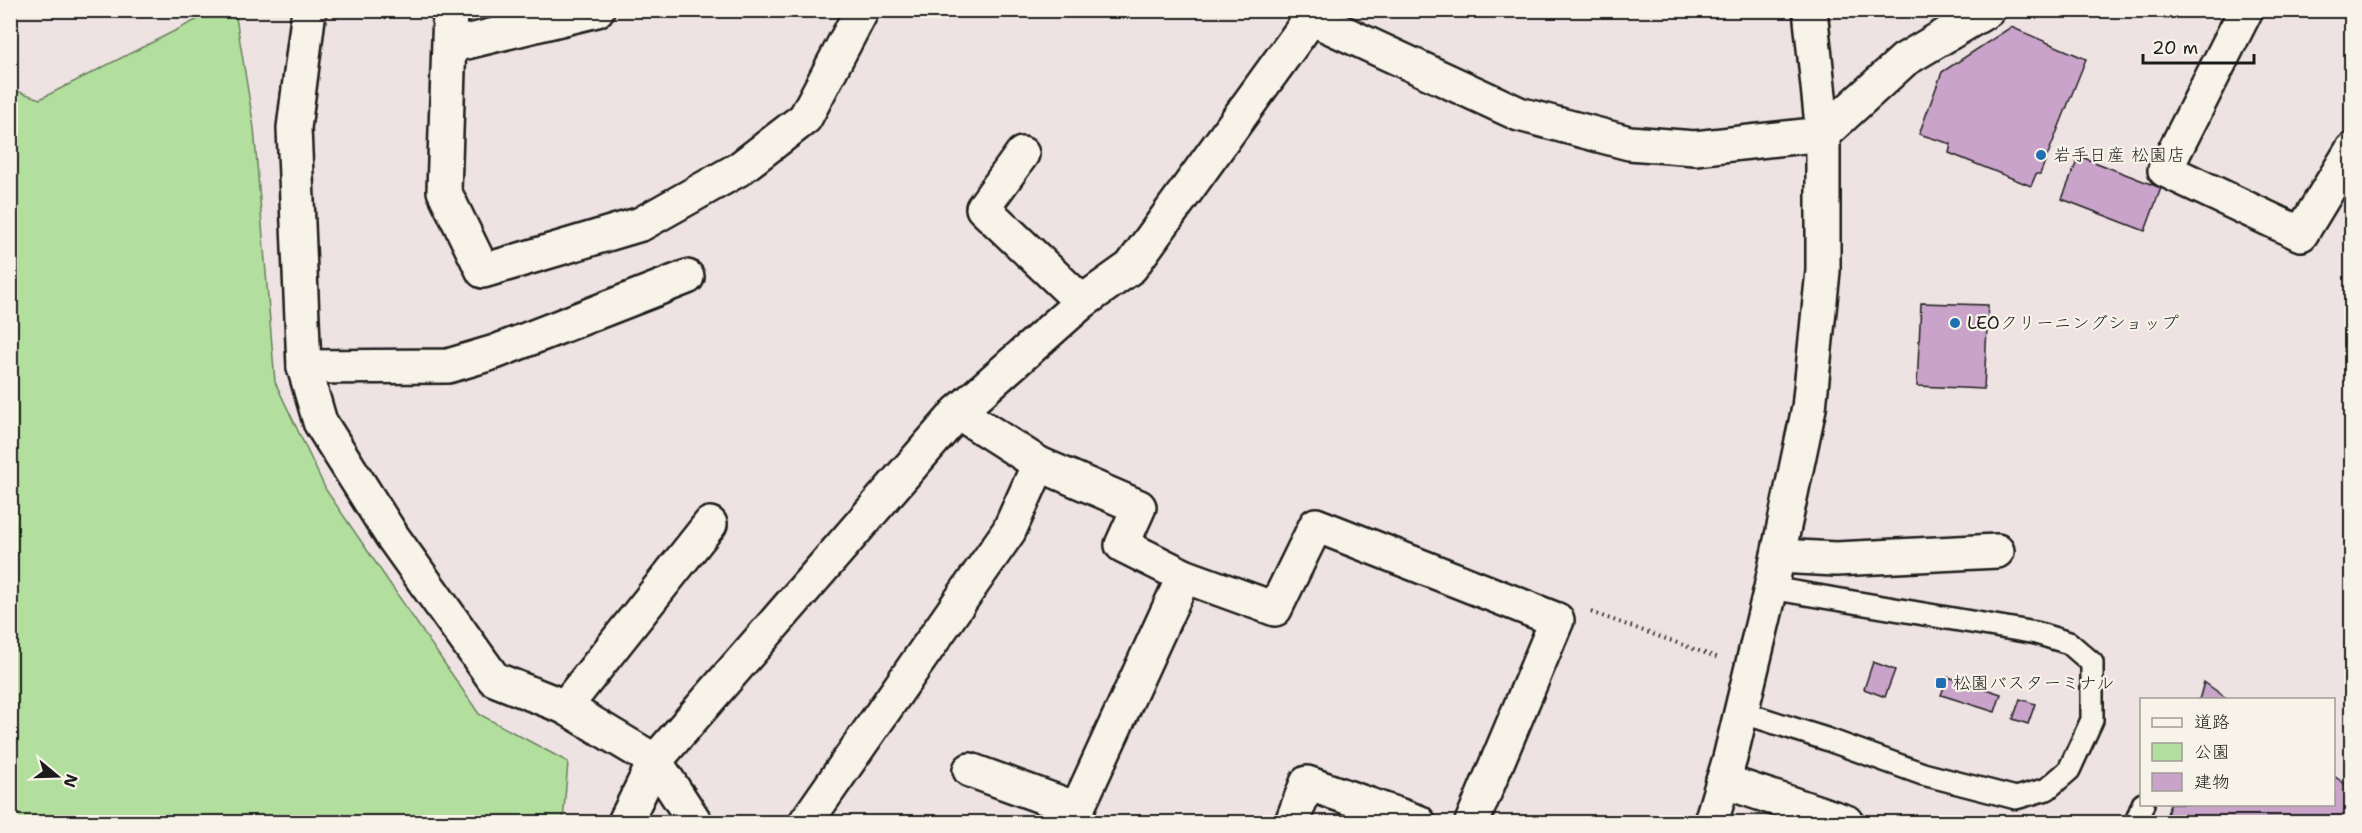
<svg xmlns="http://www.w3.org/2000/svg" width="2362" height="833" viewBox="0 0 2362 833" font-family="'Shantell Sans','Klee One',sans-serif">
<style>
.green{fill:#b2df9e;stroke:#677e5d;stroke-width:1.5}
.building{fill:#c9a3ca;stroke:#1c1c1c;stroke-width:1.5}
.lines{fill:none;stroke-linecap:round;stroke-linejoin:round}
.lane-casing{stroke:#1c1c1c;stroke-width:26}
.street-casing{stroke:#1c1c1c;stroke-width:38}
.secondary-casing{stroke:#1c1c1c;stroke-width:38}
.path{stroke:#1c1c1c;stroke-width:4;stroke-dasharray:1.5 4.5;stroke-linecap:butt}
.lane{stroke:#f7f3e8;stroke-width:21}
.street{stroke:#f7f3e8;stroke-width:33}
.secondary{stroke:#f7f3e8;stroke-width:33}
.poi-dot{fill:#1f6fb2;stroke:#f7f3e8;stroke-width:2}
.labels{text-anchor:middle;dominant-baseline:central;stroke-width:4.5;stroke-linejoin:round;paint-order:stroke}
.poi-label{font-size:18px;fill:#1c1c1c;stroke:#f7f3e8;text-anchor:start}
</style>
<rect width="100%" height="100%" fill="#eee3e2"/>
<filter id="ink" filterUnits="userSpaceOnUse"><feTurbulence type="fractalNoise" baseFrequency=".0167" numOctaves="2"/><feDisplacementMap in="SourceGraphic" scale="12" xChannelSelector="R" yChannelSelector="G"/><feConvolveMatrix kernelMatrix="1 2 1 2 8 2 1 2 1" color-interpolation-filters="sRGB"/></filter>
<g filter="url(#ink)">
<path class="green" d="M214 11H235L254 128 275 382 326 490 479 714 568 762 563 822H11V89L40 99Z"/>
<g class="building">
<path d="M2011 27 2086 59 2040 174H2036L2031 186 1949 153 1951 144 1919 134 1942 72Z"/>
<path d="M2079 156 2161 188 2145 231 2062 199Z"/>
<path d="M1921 303 1988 305 1984 389 1917 386Z"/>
<path d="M1873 662 1895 670 1885 697 1864 689Z"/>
<path d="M1948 677 2001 694 1995 712 1941 695Z"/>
<path d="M2204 682 2229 700H2199Z"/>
<path d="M2020 699 2035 704 2028 724 2013 719Z"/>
<path d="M2334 776 2352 789V812L2348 822H2165L2170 804H2334Z"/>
</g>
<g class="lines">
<defs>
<g id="lane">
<path d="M1741 712 1826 739 1923 774 2016 798 2047 789 2069 770 2092 720V663L2069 643 2036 633 1771 588"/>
<path d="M2136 822 2143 804"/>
</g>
<g id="street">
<path d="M309 10 294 128 304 367 320 422 392 536 494 679 565 707 655 761 695 822"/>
<path d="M450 10 444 191 483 271 641 224 739 169 805 118 862 10"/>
<path d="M2246 10 2165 170 2301 234 2352 150"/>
<path d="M450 46 597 10"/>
<path d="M1823 134 1904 60 1988 10"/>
<path d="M1022 154 983 208 1082 302"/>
<path d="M304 367 448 366 495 352 687 277"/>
<path d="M958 412 1039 464 1139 507 1122 545 1184 576 1275 609 1316 525 1557 620 1472 822"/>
<path d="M1778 556 1836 559 1997 551"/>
<path d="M565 707 710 524"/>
<path d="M970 770 1077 809 1184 576"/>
<path d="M1723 781 1846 822"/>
<path d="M625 822 655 761 958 412 1082 302 1131 267 1311 18"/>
<path d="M806 822 1009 531 1039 464"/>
<path d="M1292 822 1307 783 1418 822"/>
</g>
<g id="secondary">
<path d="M1314 10 1311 18 1519 114 1629 143 1695 148 1823 134"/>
<path d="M1711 822 1730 758 1771 588 1809 408 1823 271V134L1810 10"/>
</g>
</defs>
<use href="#lane" class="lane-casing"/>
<use href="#street" class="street-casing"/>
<use href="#secondary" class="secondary-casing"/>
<path class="path" d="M1591 612 1719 658"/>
<use href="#lane" class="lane"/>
<use href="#street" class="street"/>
<use href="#secondary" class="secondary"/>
</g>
</g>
<g class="poi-dot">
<circle cx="2041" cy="155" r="6"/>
<circle cx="1955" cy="323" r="6"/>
<rect x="1935" y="677" width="12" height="12" rx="3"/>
</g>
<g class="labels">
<g class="poi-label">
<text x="2053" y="155">岩手日産 松園店</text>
<text x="1967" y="323">LEOクリーニングショップ</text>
<text x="1953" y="683">松園バスターミナル</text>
</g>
</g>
<rect width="2362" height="833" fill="none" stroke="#f7f3e8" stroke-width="36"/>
<rect x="18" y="18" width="2326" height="797" fill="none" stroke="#1c1c1c" stroke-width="2" filter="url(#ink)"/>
<rect x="2140" y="698" width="195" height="108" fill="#f7f3e8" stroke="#9f9d96" stroke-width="1.5"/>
<rect x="2152" y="718" width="30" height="9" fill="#f7f3e8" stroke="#9f9d96" stroke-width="1.5"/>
<text x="2194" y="728" font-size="18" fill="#1c1c1c">道路</text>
<rect x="2152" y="743" width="30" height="18" fill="#b2df9e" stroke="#9f9d96" stroke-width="1.5"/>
<text x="2194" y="758" font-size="18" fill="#1c1c1c">公園</text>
<rect x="2152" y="773" width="30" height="18" fill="#c9a3ca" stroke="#9f9d96" stroke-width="1.5"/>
<text x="2194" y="788" font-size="18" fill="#1c1c1c">建物</text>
<g transform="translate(57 776) rotate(109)" stroke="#f7f3e8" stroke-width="4.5" paint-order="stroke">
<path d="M0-4.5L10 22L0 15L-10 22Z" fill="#1c1c1c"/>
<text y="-9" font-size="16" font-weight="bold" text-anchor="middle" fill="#1c1c1c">N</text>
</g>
<path d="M2143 54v9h111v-9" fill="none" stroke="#1c1c1c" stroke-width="3"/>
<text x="2152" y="54" font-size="18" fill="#1c1c1c" stroke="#f7f3e8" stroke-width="4.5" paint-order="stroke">20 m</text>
</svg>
